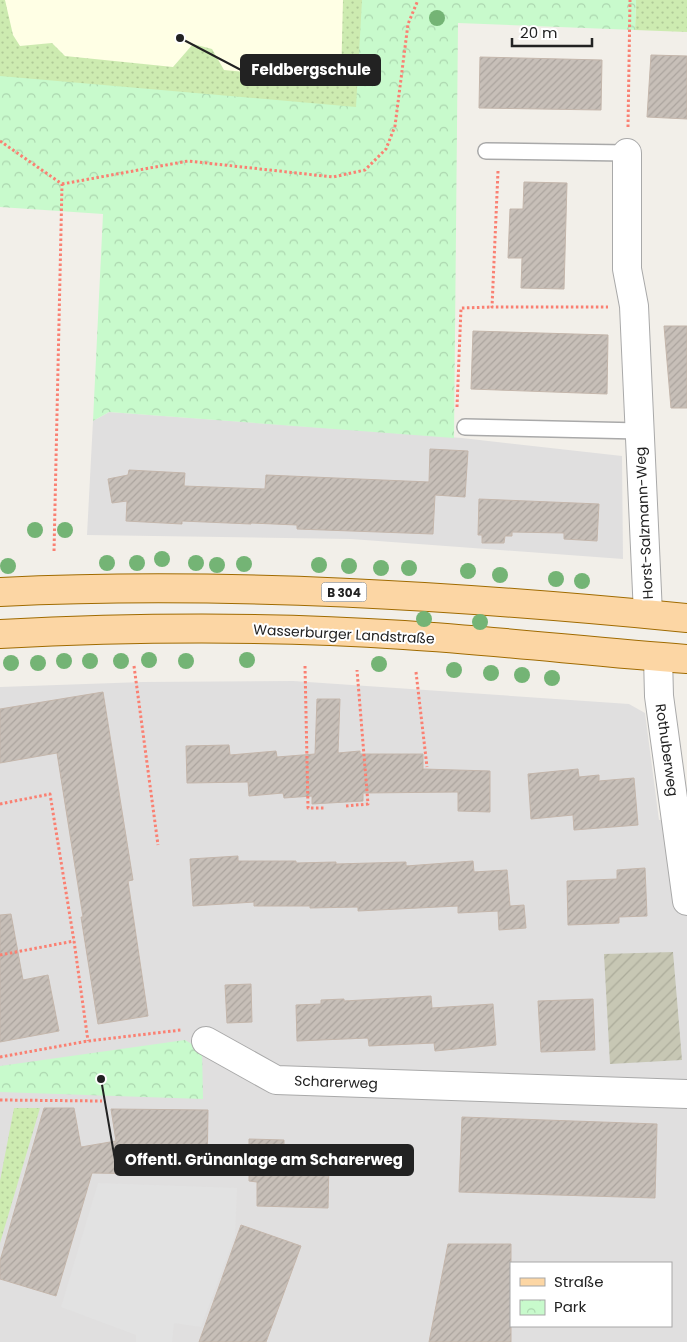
<svg xmlns="http://www.w3.org/2000/svg" width="687" height="1342" viewBox="0 0 687 1342" font-family="Poppins,sans-serif">
<style>
.residential{fill:#e0dfdf;fill-rule:evenodd}
.education{fill:#ffffe5}
.construction{fill:url(#construction-furrows)}
.grass{fill:url(#grass-dots)}
.park{fill:url(#park-crowns)}
.parking{fill:#e2e2e2}
.building{fill:url(#building-hatch);stroke:#c4b6ab}
.lines{fill:none;stroke-linecap:round;stroke-linejoin:round}
.lane-casing{stroke:#a9a9a9;stroke-width:18}
.street-casing{stroke:#a9a9a9;stroke-width:30}
.primary-casing{stroke:#a06b00;stroke-width:30}
.path{stroke:#fa8072;stroke-width:3;stroke-dasharray:2.5 2.5;stroke-linecap:butt}
.lane{stroke:#fff;stroke-width:15}
.street{stroke:#fff;stroke-width:28}
.primary{stroke:#fcd6a4;stroke-width:28}
.tree{fill:#74b475}
.labels{text-anchor:middle;dominant-baseline:central;stroke-width:4;stroke-linejoin:round;paint-order:stroke}
.shield{fill:#fff;stroke:#646464;stroke-width:1}
.shield-label{font-size:12px;font-weight:bold;fill:#222}
.street-label{font-size:14px;fill:#222;stroke:#fff}
.leader{fill:none;stroke:#222;stroke-width:2}
.callout-dot{fill:#222;stroke:#fff;stroke-width:2}
.callout{fill:#222;stroke:#222;stroke-width:2}
.callout-label{font-size:15px;text-anchor:middle;font-weight:bold;fill:#fff}
</style>
<defs>
<pattern id="construction-furrows" width="10" height="10" patternUnits="userSpaceOnUse" patternTransform="scale(1.25)"><rect width="10" height="10" fill="#c7c7b4"/><path d="M-1 1l2-2M0 10L10 0M9 11l2-2" fill="none" stroke="#abab9a"/></pattern>
<pattern id="grass-dots" width="8" height="8" patternUnits="userSpaceOnUse" patternTransform="scale(1.25)"><rect width="8" height="8" fill="#cdebb0"/><path d="M2 2h.1M6 6h.1" fill="none" stroke="#b0c997" stroke-width="1.8" stroke-linecap="round"/></pattern>
<pattern id="park-crowns" width="20" height="18" patternUnits="userSpaceOnUse" patternTransform="scale(1.25)"><rect width="20" height="18" fill="#c8facc"/><path d="M2 6a3 3 0 1 1 6 0M12 15a3 3 0 1 1 6 0" fill="none" stroke="#acd6af"/></pattern>
<pattern id="building-hatch" width="6" height="6" patternUnits="userSpaceOnUse" patternTransform="scale(1.25)"><rect width="6" height="6" fill="#c7bfb8"/><path d="M-1 1l2-2M0 6l6-6M5 7l2-2" fill="none" stroke="#aba49e"/></pattern>
</defs>
<rect width="100%" height="100%" fill="#f2efe9"/>
<g class="residential">
<path d="M109 412 462 438 622 456 623 559 351 539 87 535 93 421Z"/>
<path d="M293 681 629 704 645 713 659 820 687 818V1342H0V687L143 682ZM511 1263H671V1326H511Z"/>
</g>
<path class="education" d="M0 0H362L357 107 0 76Z"/>
<path class="construction" d="M673 952 682 1060 610 1064 604 954Z"/>
<g class="grass">
<path d="M0 0H5L13 35 20 46 52 43 65 56 173 67 193 44 212 49 224 70 341 81 343 0H382L377 134 0 128Z"/>
<path d="M636 0H687V32L635 30Z"/>
<path d="M14 1108H40L0 1243V1181Z"/>
</g>
<g class="park">
<path d="M362 0H636L635 30 458 23 454 438 109 412 93 421 103 214 0 207V76L356 107Z"/>
<path d="M185 1040 202 1050 203 1099 0 1092V1066Z"/>
</g>
<path class="parking" d="M98 1183 237 1188 235 1236 201 1327 174 1323 172 1342H136V1335L61 1307Z"/>
<g class="building">
<path d="M651 55 687 56V119L647 117Z"/>
<path d="M480 57 602 60 601 110 479 108Z"/>
<path d="M524 182 567 183 564 289 521 288 522 258H508L510 209H523Z"/>
<path d="M664 326H687V408H671Z"/>
<path d="M473 331 608 335 607 394 471 389Z"/>
<path d="M430 449 468 451 465 497 435 495 433 534 297 529V525L251 523V524L182 521V524L126 521 127 501 112 503 108 479 128 475 129 470 185 473 184 486 265 489 266 475 429 482Z"/>
<path d="M479 499 599 504 597 541 564 539V533L512 532V536H505L504 543H482V535H478Z"/>
<path d="M103 692 133 880 128 881 148 1016 98 1024 81 917H83L57 753 0 763V709Z"/>
<path d="M317 699H340L338 753 360 751V754H423V769L490 771V812L458 811V792L363 793V801L312 804V796L284 798 283 793 249 796 248 782 187 783 186 746 229 745 230 755 276 751 277 757 315 754Z"/>
<path d="M578 769 579 777 599 775V781L634 778 638 825 574 830 573 815 531 819 528 774Z"/>
<path d="M238 856V861H296V863L336 862V864L406 862V866L473 861 474 872 507 870 510 906 524 905 526 928 499 930 498 911 458 913V906L358 911V907L310 908V906H254V902L193 906 190 859Z"/>
<path d="M645 868 647 916 619 917V923L568 925 567 881 617 879V870Z"/>
<path d="M11 914 23 980 48 975 59 1031 0 1042V915Z"/>
<path d="M251 984 252 1022 227 1023 225 985Z"/>
<path d="M431 996 432 1008 493 1004 496 1045 435 1051 434 1043 369 1046 368 1038 297 1041 296 1005 321 1004V1000L344 999V1001Z"/>
<path d="M593 999 595 1050 541 1052 538 1001Z"/>
<path d="M44 1108H74L81 1147 116 1141 111 1109 208 1110 207 1175 92 1173 56 1296 0 1279V1261Z"/>
<path d="M462 1117 657 1124 655 1198 459 1192Z"/>
<path d="M249 1139 284 1140V1161L329 1162 328 1208 257 1206V1182L249 1181Z"/>
<path d="M241 1225 301 1246 266 1342H199Z"/>
<path d="M448 1244H511V1342H429Z"/>
</g>
<g class="lines">
<defs>
<g id="lane">
<path d="M486 151 627 153"/>
<path d="M465 427 640 431"/>
</g>
<g id="street">
<path d="M627 153V269L634 306 648 614"/>
<path d="M658 657 659 696 687 901"/>
<path d="M206 1041 276 1080 687 1094"/>
</g>
<g id="primary">
<path d="M0 592C229 581 459 596 687 618"/>
<path d="M0 634C134 627 270 626 404 635 499 641 593 652 687 659"/>
</g>
</defs>
<use href="#lane" class="lane-casing"/>
<use href="#street" class="street-casing"/>
<use href="#primary" class="primary-casing"/>
<g class="path">
<path d="M628 127 630 0"/>
<path d="M0 141 62 184 54 552"/>
<path d="M498 171 492 307H608"/>
<path d="M62 184 188 161 333 177 365 170 386 149 395 126 408 24 418 0"/>
<path d="M457 407 461 308 492 307"/>
<path d="M134 666 158 845"/>
<path d="M305 666 308 808H326"/>
<path d="M416 672 427 767"/>
<path d="M0 804 50 794 74 941 88 1041"/>
<path d="M346 806 368 804 357 670"/>
<path d="M0 955 74 941"/>
<path d="M0 1057 88 1041 181 1030"/>
<path d="M0 1100 102 1101"/>
</g>
<use href="#lane" class="lane"/>
<use href="#street" class="street"/>
<use href="#primary" class="primary"/>
</g>
<g class="tree">
<circle cx="437" cy="18" r="8"/>
<circle cx="35" cy="530" r="8"/>
<circle cx="65" cy="530" r="8"/>
<circle cx="162" cy="559" r="8"/>
<circle cx="107" cy="563" r="8"/>
<circle cx="137" cy="563" r="8"/>
<circle cx="196" cy="563" r="8"/>
<circle cx="244" cy="564" r="8"/>
<circle cx="217" cy="565" r="8"/>
<circle cx="319" cy="565" r="8"/>
<circle cx="8" cy="566" r="8"/>
<circle cx="349" cy="566" r="8"/>
<circle cx="381" cy="568" r="8"/>
<circle cx="409" cy="568" r="8"/>
<circle cx="468" cy="571" r="8"/>
<circle cx="500" cy="575" r="8"/>
<circle cx="556" cy="579" r="8"/>
<circle cx="582" cy="581" r="8"/>
<circle cx="424" cy="619" r="8"/>
<circle cx="480" cy="622" r="8"/>
<circle cx="149" cy="660" r="8"/>
<circle cx="247" cy="660" r="8"/>
<circle cx="64" cy="661" r="8"/>
<circle cx="90" cy="661" r="8"/>
<circle cx="121" cy="661" r="8"/>
<circle cx="186" cy="661" r="8"/>
<circle cx="11" cy="663" r="8"/>
<circle cx="38" cy="663" r="8"/>
<circle cx="379" cy="664" r="8"/>
<circle cx="454" cy="670" r="8"/>
<circle cx="491" cy="673" r="8"/>
<circle cx="522" cy="675" r="8"/>
<circle cx="552" cy="678" r="8"/>
</g>
<g class="labels">
<rect class="shield" x="321.5" y="582.5" width="45" height="19" rx="4"/>
<g class="shield-label">
<text x="344" y="592">B 304</text>
</g>
<g class="street-label">
<text transform="translate(644 523) rotate(-93)">Horst-Salzmann-Weg</text>
<text transform="translate(344 634) rotate(3)">Wasserburger Landstraße</text>
<text transform="translate(667 750) rotate(82)">Rothuberweg</text>
<text transform="translate(336 1082) rotate(2)">Scharerweg</text>
</g>
</g>
<path class="leader" d="M180 38L241 70M101 1079L115 1160"/>
<g class="callout-dot">
<circle cx="180" cy="38" r="5"/>
<circle cx="101" cy="1079" r="5"/>
</g>
<g class="callout">
<rect x="241" y="55" width="139" height="30" rx="5"/>
<rect x="115" y="1145" width="298" height="30" rx="5"/>
</g>
<g class="callout-label">
<text x="311" y="75">Feldbergschule</text>
<text x="264" y="1165">Offentl. Grünanlage am Scharerweg</text>
</g>
<rect x="510" y="1262" width="162" height="65" fill="#ffffff" stroke="#a7a7a7"/>
<rect x="520" y="1278" width="25" height="8" fill="#fcd6a4" stroke="#a7a7a7"/>
<text x="554" y="1287" font-size="15" fill="#222222">Straße</text>
<rect x="520" y="1300" width="25" height="15" fill="url(#park-crowns)" stroke="#a7a7a7"/>
<text x="554" y="1312" font-size="15" fill="#222222">Park</text>
<path d="M512 38v8h80v-8" fill="none" stroke="#222222" stroke-width="2.5"/>
<text x="520" y="38" font-size="15" fill="#222222" stroke="#ffffff" stroke-width="4" paint-order="stroke">20 m</text>
</svg>
